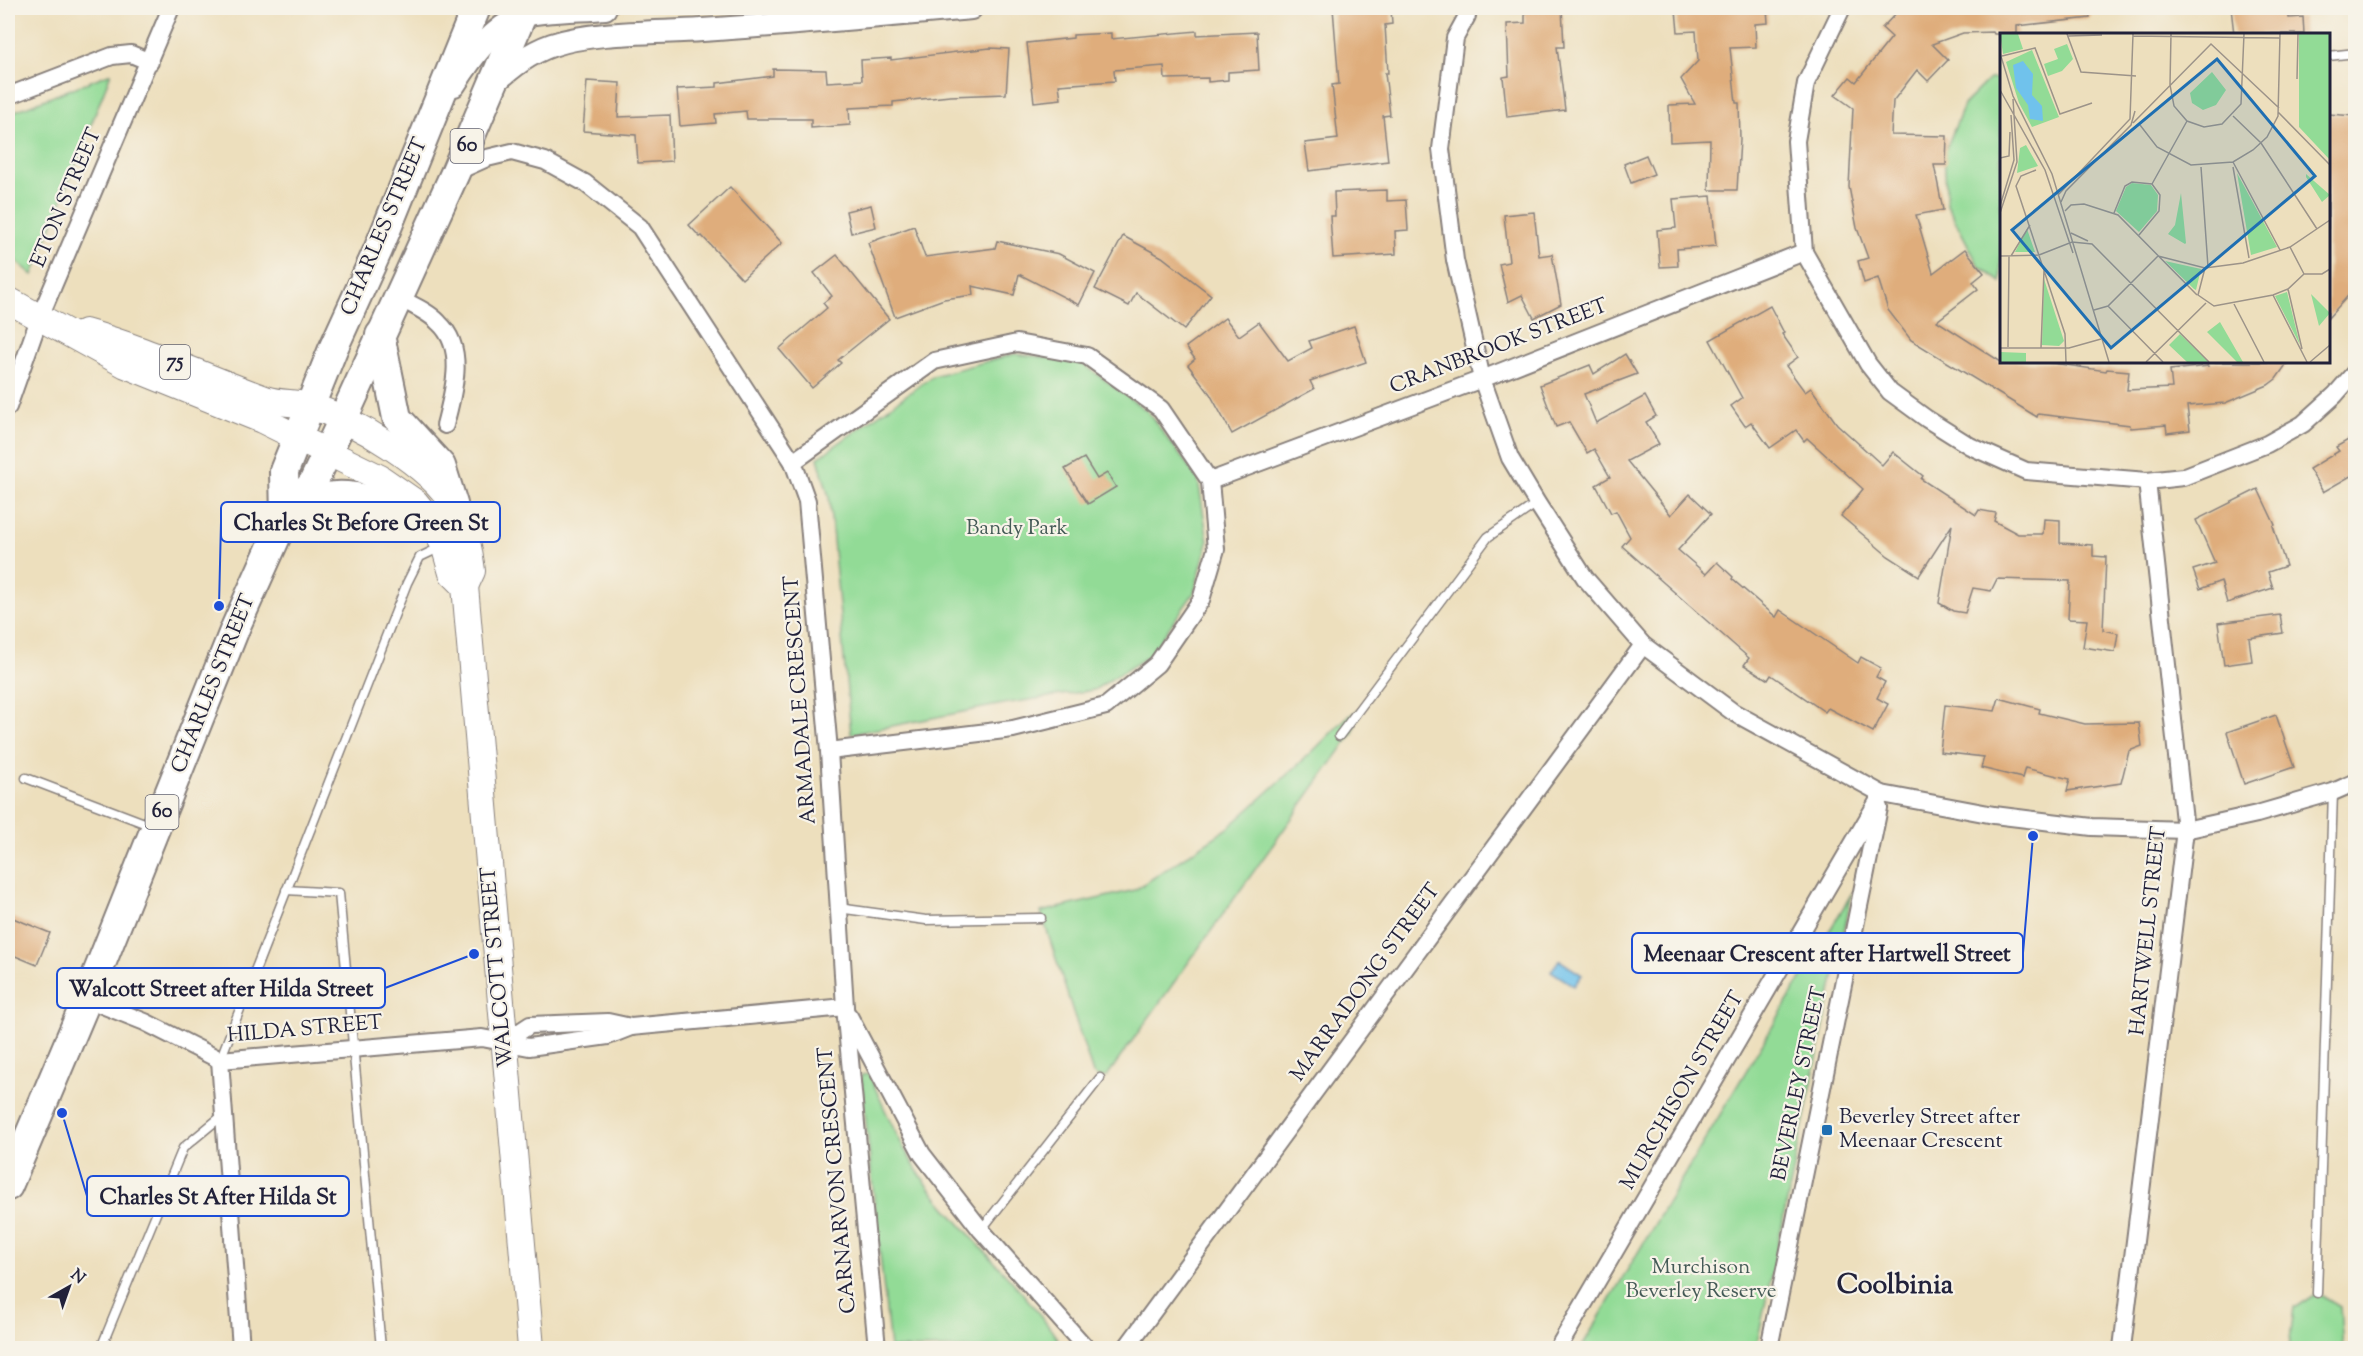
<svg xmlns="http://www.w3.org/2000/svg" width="2363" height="1356" viewBox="0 0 2363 1356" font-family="'Sorts Mill Goudy',serif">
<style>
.green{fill:#92db96;stroke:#5a7e68;stroke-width:1.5}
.water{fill:#70c2ec;stroke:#497294;stroke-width:1.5}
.building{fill:#dfad7b}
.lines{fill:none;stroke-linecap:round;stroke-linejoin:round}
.lane-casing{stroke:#88807c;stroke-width:11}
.street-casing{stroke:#88807c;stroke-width:20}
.secondary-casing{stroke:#88807c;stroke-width:26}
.primary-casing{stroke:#88807c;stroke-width:28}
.highway-casing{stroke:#88807c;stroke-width:32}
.lane{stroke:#fff;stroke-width:8}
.street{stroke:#fff;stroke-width:16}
.secondary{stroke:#fff;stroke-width:22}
.primary{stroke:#fff;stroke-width:26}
.highway{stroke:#fff;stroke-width:28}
.poi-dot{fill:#1f6fb2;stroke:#f7f3e8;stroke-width:2}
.labels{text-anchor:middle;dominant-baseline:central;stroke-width:4.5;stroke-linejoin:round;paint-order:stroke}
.shield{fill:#f7f3e8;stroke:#62616f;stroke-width:1.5}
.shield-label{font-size:20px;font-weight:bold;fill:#22223b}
.street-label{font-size:21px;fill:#22223b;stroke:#f7f3e8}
.park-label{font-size:21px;fill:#445a56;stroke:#f7f3e8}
.poi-label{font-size:21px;fill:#22223b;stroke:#f7f3e8;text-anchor:start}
.district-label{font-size:27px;font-weight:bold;fill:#22223b;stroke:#f7f3e8}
.inset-road{fill:none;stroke:#9c9389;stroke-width:1.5}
.view{fill:#1f6fb2;fill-opacity:0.15;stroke:#1f6fb2;stroke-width:3}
.inset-edge{fill:none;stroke:#22223b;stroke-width:3}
.leader{fill:none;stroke:#1d4ed8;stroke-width:2}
.callout-dot{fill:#1d4ed8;stroke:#f7f3e8;stroke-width:2}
.callout{fill:#f7f3e8;stroke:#1d4ed8;stroke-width:2}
.callout-label{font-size:22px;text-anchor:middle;font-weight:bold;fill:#22223b}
</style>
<rect width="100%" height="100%" fill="#f7f3e8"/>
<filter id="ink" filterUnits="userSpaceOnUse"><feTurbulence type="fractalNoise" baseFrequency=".0167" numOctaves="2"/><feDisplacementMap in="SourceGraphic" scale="12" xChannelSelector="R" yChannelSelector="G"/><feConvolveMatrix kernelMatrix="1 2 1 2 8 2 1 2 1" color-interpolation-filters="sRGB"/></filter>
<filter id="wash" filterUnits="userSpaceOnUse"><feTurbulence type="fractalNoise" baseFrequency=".008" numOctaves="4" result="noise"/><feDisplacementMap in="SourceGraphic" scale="24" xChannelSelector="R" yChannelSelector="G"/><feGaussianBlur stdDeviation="1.35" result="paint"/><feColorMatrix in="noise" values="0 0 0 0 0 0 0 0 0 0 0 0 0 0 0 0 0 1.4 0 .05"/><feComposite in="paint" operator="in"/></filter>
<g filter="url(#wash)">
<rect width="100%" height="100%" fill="#eddfbd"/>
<g class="green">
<path d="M111 73 33 275 8 254V114Z"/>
<path d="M1989 79H2001V282L1979 266 1947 205 1944 154 1965 103Z"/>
<path d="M1014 354 1079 361 1147 411 1198 479 1208 542 1194 593 1149 656 1094 690 1003 704 851 734 829 497 818 458 933 376Z"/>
<path d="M1360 709 1353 733 1107 1076 1100 1078 1093 1074 1041 912 1135 890 1227 829 1310 754 1346 718Z"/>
<path d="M1852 893 1756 1348H1581Z"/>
<path d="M869 1074C886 1112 901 1149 926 1183 967 1238 1020 1282 1058 1340L1052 1348H890L861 1075Z"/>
<path d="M2317 1293 2340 1307 2343 1348H2289L2294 1308Z"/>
</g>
<path class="water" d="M1559 960 1582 975 1574 986 1551 971Z"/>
<g id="blocks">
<g class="building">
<path d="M1333 8H1391L1392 24 1385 25 1388 73H1385L1390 115 1383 116 1388 161 1309 171 1305 143 1338 139 1332 85 1339 84Z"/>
<path d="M1525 8H1562L1564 47H1557L1565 110 1507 117 1503 77 1509 76 1507 24 1525 23Z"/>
<path d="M1720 8H1767L1768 23 1755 24 1756 47 1730 48 1736 103H1739L1740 139 1737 190H1709L1710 140 1670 142 1669 105 1695 104 1681 79 1698 61 1696 31 1678 32 1676 10Z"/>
<path d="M1901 8H2089L2090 18 2017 26V34H1994L1993 32 1963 33 1932 44 1948 60 1928 81 1917 70 1893 101 1891 135 1947 136 1946 165H1934L1943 210 1916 215 1933 273 1965 249 1984 273 1973 282 1978 289 1937 321 2001 362H2046L2106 371 2107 369 2129 371 2127 390 2172 388 2170 370 2208 366 2206 362H2288L2276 379 2268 385 2225 403 2187 406 2190 430 2167 433 2166 425 2131 428 2130 425 2038 414 2037 417 1911 340 1888 310 1878 278 1864 283 1858 261 1868 258 1857 228 1849 187 1853 108 1835 95 1850 77 1856 82 1892 37 1882 28Z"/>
<path d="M2231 8H2287L2289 18 2303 17 2304 34H2234Z"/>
<path d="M1197 31V35L1257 32 1259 70 1228 72V80L1208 82V78L1165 79 1164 66 1114 70 1115 81 1059 85 1061 99 1034 102 1027 43 1073 38V35L1111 33V39Z"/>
<path d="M990 48 1009 49 1006 94 950 96 893 102V106L849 108 850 125 811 128V119H747L746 111 715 114 716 123 680 126 677 89 717 87V83L773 76V69L826 70 827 82 862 80 861 60 891 58V60Z"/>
<path d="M587 81 620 83 618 117 670 115 672 161 638 163 636 135 583 131Z"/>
<path d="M2328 114 2355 116V288L2328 318Z"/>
<path d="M1646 155 1654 174 1631 183 1624 164Z"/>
<path d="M730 187 782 243 742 279 702 236 700 237 689 225Z"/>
<path d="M1387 190V201L1406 200 1408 230 1395 231 1396 254 1333 258 1330 216H1335L1334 192Z"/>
<path d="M1711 196 1716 246 1677 249 1678 266 1660 267 1657 230 1676 228 1673 199Z"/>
<path d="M871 205 876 227 851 233 846 211Z"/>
<path d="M1534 212 1539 256 1552 254 1561 304 1534 318 1522 295 1508 302 1499 264 1509 262 1504 215Z"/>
<path d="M914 226 925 257 995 248 997 241 1059 254 1095 273 1079 305 1019 274 1014 295 972 286 973 295 944 299 895 317 868 243Z"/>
<path d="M1123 236 1162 257 1211 295 1184 330 1136 293 1129 306 1095 289Z"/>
<path d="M837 255 889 319 838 360 841 363 812 388 779 349 827 308 823 303 832 296 814 273Z"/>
<path d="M1770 306 1784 333 1782 334 1798 357 1786 366 1805 392 1811 388 1837 424 1882 465 1893 452 1923 476 1921 479 1976 515 1979 510 1996 513 1994 521 2018 534H2043L2044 519 2060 520V543L2093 545V556L2106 557 2103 630 2118 633 2115 652 2083 647 2087 620 2068 619 2070 581 1997 579 1991 591 1973 588 1965 613 1953 611 1939 603 1952 525 1919 576 1888 556 1841 516 1863 489 1807 438 1804 441 1796 430 1770 448 1751 422 1745 426 1731 406 1742 398 1710 340Z"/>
<path d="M1225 318 1239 336 1259 322 1288 361 1312 348 1309 341 1354 326 1366 362 1310 381 1314 389 1232 434 1210 394 1188 365 1195 359 1186 347Z"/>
<path d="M1625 354 1637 374 1584 394 1596 423 1645 396 1656 416 1646 422 1659 444 1627 461 1671 515 1690 494 1711 514 1678 550 1706 574 1717 562 1733 577 1732 579 1776 617 1780 610 1858 663 1861 657 1881 668 1876 677 1885 682 1877 698 1888 704 1873 732 1828 708 1825 712 1771 675 1768 680 1744 665 1749 658 1622 546 1630 537 1616 511 1611 513 1596 485 1610 477 1594 449 1587 453 1569 422 1556 427 1540 385 1590 365 1594 374Z"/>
<path d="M2355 436V476L2354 474 2323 492 2309 469 2339 451 2336 447Z"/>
<path d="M1084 458 1097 479 1107 473 1116 487 1088 504 1065 469Z"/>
<path d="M2258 489 2275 525 2273 526 2286 566 2268 572 2273 588 2227 603 2221 581 2200 589 2193 570 2215 563 2196 520Z"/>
<path d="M2280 615 2283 633 2249 638 2252 661 2224 665 2218 623Z"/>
<path d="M1999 698 2040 709 2039 713 2085 724 2139 723 2142 746 2129 751 2121 783 2067 791 2070 779 2025 768 2022 778 1981 768 1984 757 1940 752 1945 705 1995 711Z"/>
<path d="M2276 715 2294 767 2244 784 2227 732Z"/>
<path d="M8 916 50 933 37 965 8 953Z"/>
</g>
</g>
</g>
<g filter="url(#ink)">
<use href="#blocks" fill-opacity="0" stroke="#88807c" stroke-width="1.5"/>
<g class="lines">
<defs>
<g id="lane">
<path d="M2328 56 2356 53"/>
<path d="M1339 736 1488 537 1537 503"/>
<path d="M26 778 152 826"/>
<path d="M286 890 339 893 381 1348"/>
<path d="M838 908 926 920 1041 918"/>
<path d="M220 1060 407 583 420 557 441 547"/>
<path d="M981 1230 1100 1078"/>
<path d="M2317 1293 2333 792"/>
<path d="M101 1348 183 1148 223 1115"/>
</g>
<g id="street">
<path d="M1842 8 1806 83 1796 141 1804 252 1868 364 1890 392 1927 419 1970 446 2026 471 2147 481 2183 477 2267 444 2303 424 2335 395 2356 371"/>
<path d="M1467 16 1455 38 1441 149 1455 260 1482 379 1510 458 1537 503 1585 578 1643 645 1733 712 1882 794 1994 815 2092 827 2185 830 2257 814 2333 792 2356 782"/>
<path d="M8 96 112 56 131 54 150 62"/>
<path d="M456 172 487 158 512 152 545 161 585 183 640 227 793 462 807 501 829 751 845 1007 877 1348"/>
<path d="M399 298C412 305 429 312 439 323 467 349 453 393 445 425"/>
<path d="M8 407 39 319 171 8"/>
<path d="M793 462 934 361 1017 343 1087 356 1161 409 1210 481 1216 549 1201 600 1157 664 1106 706 1013 729 829 751"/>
<path d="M1210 481 1482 379 1804 252"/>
<path d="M87 999 145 1022 220 1060 482 1038 529 1047 608 1036 631 1027 845 1007"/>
<path d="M849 1016 922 1154 981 1230 1086 1348"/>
<path d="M504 1042 530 1025 608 1022 631 1027"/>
<path d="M220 1060 241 1348"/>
<path d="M1126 1348 1643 645"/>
<path d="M1558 1348 1882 794"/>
<path d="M1769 1348 1879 808"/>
<path d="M2122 1348 2185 830 2147 481"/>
</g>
<g id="secondary">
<path d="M495 82C512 67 529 53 552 45 592 31 658 33 702 30 792 24 881 16 971 8"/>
<path d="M454 85C470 60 492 27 522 16 536 10 586 10 605 8"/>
</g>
<g id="primary">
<path d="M8 300 126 365 262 420 380 478 416 503 432 523 444 545 452 573 465 586 531 1348"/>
<path d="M85 332C147 349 204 377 265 399 279 404 295 402 310 406 352 418 433 467 454 506 465 526 469 549 472 571L465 586"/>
</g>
<g id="highway">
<path d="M380 335 397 418 441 466 453 504"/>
<path d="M292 513C303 508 315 500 327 497 361 490 399 512 432 523"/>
<path d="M285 517 284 471 333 349 378 250 476 8"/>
<path d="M8 1186 87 999 236 626 285 517 313 483 343 419 455 173 525 8"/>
</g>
</defs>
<use href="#lane" class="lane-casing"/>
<use href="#street" class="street-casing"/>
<use href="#secondary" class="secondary-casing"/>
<use href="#primary" class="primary-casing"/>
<use href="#highway" class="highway-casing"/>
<use href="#lane" class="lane"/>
<use href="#street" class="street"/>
<use href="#secondary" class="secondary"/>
<use href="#primary" class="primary"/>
<use href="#highway" class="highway"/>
</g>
</g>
<rect class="poi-dot" x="1821" y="1124" width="12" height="12" rx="3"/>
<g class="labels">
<g class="shield">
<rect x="450.5" y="129" width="33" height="34" rx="4.5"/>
<rect x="160" y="345" width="30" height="34" rx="4.5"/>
<rect x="145.5" y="795" width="33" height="34" rx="4.5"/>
</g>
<g class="shield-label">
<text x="467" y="146">60</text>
<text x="175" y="362">75</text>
<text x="162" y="812">60</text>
</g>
<g class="street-label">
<text transform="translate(67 198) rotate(-67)">ETON STREET</text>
<text transform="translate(385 227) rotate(-67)">CHARLES STREET</text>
<text transform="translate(1499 347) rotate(-21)">CRANBROOK STREET</text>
<text transform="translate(214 684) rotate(-68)">CHARLES STREET</text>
<text transform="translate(801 700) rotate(-94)">ARMADALE CRESCENT</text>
<text transform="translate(2149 931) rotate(-84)">HARTWELL STREET</text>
<text transform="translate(498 967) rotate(-95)">WALCOTT STREET</text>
<text transform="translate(1366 983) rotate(-54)">MARRADONG STREET</text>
<text transform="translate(305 1030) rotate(-5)">HILDA STREET</text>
<text transform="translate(1800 1084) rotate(-78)">BEVERLEY STREET</text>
<text transform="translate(1683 1091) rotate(-60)">MURCHISON STREET</text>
<text transform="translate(838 1180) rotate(-95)">CARNARVON CRESCENT</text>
</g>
<g class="park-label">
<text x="1017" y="529">Bandy Park</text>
<text x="1701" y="1268">Murchison<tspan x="1701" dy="24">Beverley Reserve</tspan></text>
</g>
<g class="poi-label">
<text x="1839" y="1118">Beverley Street after<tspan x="1839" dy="24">Meenaar Crescent</tspan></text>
</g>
<g class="district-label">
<text x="1895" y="1286">Coolbinia</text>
</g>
</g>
<g transform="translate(2000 33)">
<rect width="330" height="330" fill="#eddfbd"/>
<path d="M0 1H18L23 16 3 21ZM299 1H330V127L299 94ZM67 11 73 26 62 38 48 43 44 31 58 26 54 16ZM32 17 59 84 32 94 19 70 6 29ZM212 39 226 57 216 72 203 77 192 70 190 60ZM26 112 38 133 17 140 20 115ZM237 140 277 214 251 222ZM306 141 330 162 322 169 306 144ZM132 150 151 152 158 162 157 178 139 199 116 178 126 154ZM181 160 186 210 185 211 168 201 175 192ZM27 196 35 219H15ZM165 228 201 236 196 257 194 256ZM44 246 64 308 59 313 42 312ZM287 259 300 312 275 263ZM311 261 330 280 319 293ZM220 289 243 329H237L207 299ZM180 301 209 329H187L169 312ZM0 319 26 320V329H0Z" fill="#92db96"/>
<path d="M23 28 33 41 32 62 42 73 43 88 30 86 28 72 16 55 13 32Z" fill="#70c2ec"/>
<path class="inset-road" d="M67 1 81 39 136 43M171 1 170 52 174 73 187 88 204 94 222 91 241 71 244 1M68 3 102 2M133 3 280 5M0 20 13 63 52 141 109 329M2 23 35 15 60 81 92 70M297 46 298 1M0 57 45 137 73 220M278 79 330 132M233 83 261 110 317 196M133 90 211 11 279 75M140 92 157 114 191 132 233 129 253 117 267 104 278 83 280 1M0 125 9 123 10 99M233 129 280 217M201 134 208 234M233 134 249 225M36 137 21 143 16 153 65 301 66 329M152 151 187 88M58 162 130 86 133 1M61 169 66 158 131 92 135 78M0 173 14 127 11 82M65 178 71 172 84 171 118 182 197 262M0 180 17 129 13 66M114 180 125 153 132 149 152 151 160 162 159 178 139 202M71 200 88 208M290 214 304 241M39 222 72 209 92 211 209 329M0 223 40 222M11 223 30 192M158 223 205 235 243 230 290 214 330 187M205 235 198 262 214 273 273 262 288 256 304 241H322L330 236M288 256 302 316M273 262 307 329M234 271 264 329M108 273 163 329M94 277 108 273 158 223M8 314 9 223M0 315H69L101 306M41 315 44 237M146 329 206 270M310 329 330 312"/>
<path class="view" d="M217 26 315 143 111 315 12 197Z"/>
<rect width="330" height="330" class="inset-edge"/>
</g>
<path class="leader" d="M219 606L221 522M2033 836L2023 953M474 954L385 988M62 1113L87 1196"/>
<g class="callout-dot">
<circle cx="219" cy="606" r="6"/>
<circle cx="2033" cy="836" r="6"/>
<circle cx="474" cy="954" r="6"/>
<circle cx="62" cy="1113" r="6"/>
</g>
<g class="callout">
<rect x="221" y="502" width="279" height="40" rx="6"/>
<rect x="1632" y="933" width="391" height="40" rx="6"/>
<rect x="57" y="968" width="328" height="40" rx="6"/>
<rect x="87" y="1176" width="262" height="40" rx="6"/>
</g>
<g class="callout-label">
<text x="361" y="530">Charles St Before Green St</text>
<text x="1827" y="961">Meenaar Crescent after Hartwell Street</text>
<text x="221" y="996">Walcott Street after Hilda Street</text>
<text x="218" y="1204">Charles St After Hilda St</text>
</g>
<rect width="2363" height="1356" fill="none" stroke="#f7f3e8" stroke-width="30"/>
<g transform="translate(69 1287) rotate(40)" stroke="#f7f3e8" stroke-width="4.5" paint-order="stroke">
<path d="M0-4.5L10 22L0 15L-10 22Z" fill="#22223b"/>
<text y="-9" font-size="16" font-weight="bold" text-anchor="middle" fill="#22223b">N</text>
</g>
</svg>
